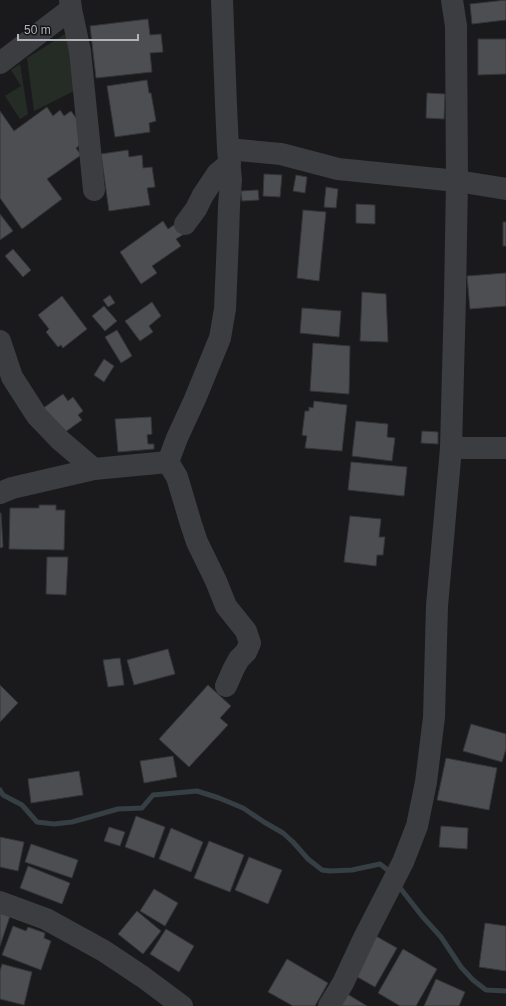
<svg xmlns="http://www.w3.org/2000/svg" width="506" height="1006" viewBox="0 0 506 1006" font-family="Helvetica,sans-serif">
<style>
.green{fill:#252c25}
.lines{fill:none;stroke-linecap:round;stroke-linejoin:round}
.stream{stroke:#353f44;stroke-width:5}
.building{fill:#4c4e51;stroke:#343538}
.minor{stroke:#3c3d40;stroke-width:22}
</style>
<rect width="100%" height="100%" fill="#1a1a1c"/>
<g class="green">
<path d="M70 31 74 91 34 111 27 58Z"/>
<path d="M20 64 28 114 20 119 5 96 21 86 11 70Z"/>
</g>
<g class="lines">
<g class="stream">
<path d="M0 790 3 795 22 805 37 822 54 824 72 822 118 809 142 808 153 795 197 791 219 798 243 808 264 822 283 833 293 842 308 859 322 870 330 871 352 870 380 864 389 871 391 874"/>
<path d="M397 884 422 916 441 937 461 967 473 980 486 990 506 991"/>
</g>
</g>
<g class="building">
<path d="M506 0V20L472 24 470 4Z"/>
<path d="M148 19 150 35 161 34 163 52 150 53 152 72 96 78 90 26Z"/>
<path d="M478 39H506V74L478 75Z"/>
<path d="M147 80 149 93H151L156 121 149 123 150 132 115 137 107 86Z"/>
<path d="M427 93 445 94 444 119 426 118Z"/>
<path d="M47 107 53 116 60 110 64 116 71 111 86 132 83 143 76 148 81 155 47 179 62 199 22 229 0 198V111L14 131Z"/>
<path d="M128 150 129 157 142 155 143 168 152 167 155 187 147 188 150 205 109 211 101 154Z"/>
<path d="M264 174 282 175 280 197 263 196Z"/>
<path d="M296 175 307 177 305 193 293 191Z"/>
<path d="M326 187 338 189 336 208 324 207Z"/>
<path d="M258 190 259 200 242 201 241 191Z"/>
<path d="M356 204 375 205V224L356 223Z"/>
<path d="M303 210 326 212 319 281 297 278Z"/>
<path d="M0 214 13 231 0 240Z"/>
<path d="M163 221 168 229 177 223 184 234 176 239 181 246 152 266 157 273 141 284 120 252Z"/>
<rect x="503" y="222" width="3" height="24"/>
<path d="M13 249 31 270 23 277 5 256Z"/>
<path d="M506 273V306L470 309 467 276Z"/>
<path d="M362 292 386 294 388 342 360 341Z"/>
<path d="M110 295 115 303 108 307 103 300Z"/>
<path d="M62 296 87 329 63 348 61 345 58 347 46 332 49 329 38 315Z"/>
<path d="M152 302 161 316 149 326 153 332 140 341 125 321Z"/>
<path d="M104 306 117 321 105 331 92 316Z"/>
<path d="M302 308 341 311 339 337 300 333Z"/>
<path d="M117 330 132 356 121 363 105 337Z"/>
<path d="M313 343 350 346 349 394 310 391Z"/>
<path d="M104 359 114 366 104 382 94 375Z"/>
<path d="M63 394 68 401 73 397 83 411 78 415 82 420 61 435 42 409Z"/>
<path d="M314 401 347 405 342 451 305 448 307 436 302 435 305 411H309V407L313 408Z"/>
<path d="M151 417 152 434 147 435 148 444H154V449L118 452 115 419Z"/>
<path d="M356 421 388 424 387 437 395 438 392 461 352 456Z"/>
<path d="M422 431 438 432V444L421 443Z"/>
<path d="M351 462 407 467 404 496 348 490Z"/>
<path d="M39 505H56V510H65L64 550 9 549 10 508H39Z"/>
<path d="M0 513H1L3 547 0 548Z"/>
<path d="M350 516 381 519 379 537H385L383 555H377L376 566 344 562Z"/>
<path d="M47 557H68L66 595 46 594Z"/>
<path d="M168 649 175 674 134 685 127 660Z"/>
<path d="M120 658 124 685 108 687 103 660Z"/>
<path d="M0 685 18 703 0 722Z"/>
<path d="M208 685 231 706 220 718 228 725 189 767 159 739Z"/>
<path d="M471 724 506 734V749L502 762 463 751Z"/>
<path d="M173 756 177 777 144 783 140 761Z"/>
<path d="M446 758 497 768 489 810 437 800Z"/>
<path d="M79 771 83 795 31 803 28 779Z"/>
<path d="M136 816 165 827 154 858 125 847Z"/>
<path d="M441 826 468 828 467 849 439 847Z"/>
<path d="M109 827 125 832 120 846 104 841Z"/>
<path d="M171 828 203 842 191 872 159 859Z"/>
<path d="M0 837 24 842 18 871 0 867Z"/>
<path d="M209 841 244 855 230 892 194 878Z"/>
<path d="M31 844 78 860 72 878 25 862Z"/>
<path d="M249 857 282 870 268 904 235 890Z"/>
<path d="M28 866 70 883 62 904 20 888Z"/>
<path d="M154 889 178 903 165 926 140 911Z"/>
<path d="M0 909 11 913 0 946Z"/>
<path d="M137 911 161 931 143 954 118 934Z"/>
<path d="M485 923 506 926V971L479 967Z"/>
<path d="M13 926 26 931 28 927 45 933 44 938 51 941 41 970 2 955Z"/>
<path d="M166 929 194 946 179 972 150 954Z"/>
<path d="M374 935 397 948 375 987 352 974Z"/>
<path d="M403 949 437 969 416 1006H400L378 993Z"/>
<path d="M287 959 328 983 315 1006H293L268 992Z"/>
<path d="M2 964 32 972 24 1005 0 999V971Z"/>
<path d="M436 979 465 992 459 1006H424Z"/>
<path d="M344 992 367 1006H335Z"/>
</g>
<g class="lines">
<g class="minor">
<path d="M70 0 71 9 80 51 94 190"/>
<path d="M0 63 71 9"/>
<path d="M228 149 281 154 338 169 457 181 506 189"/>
<path d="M185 224 196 209 203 195 217 174 230 163"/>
<path d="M0 341 12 377 37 416 60 440 94 469"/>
<path d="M451 448H506"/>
<path d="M168 462 177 477 191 524 197 542 216 581 226 606 246 631 250 643 246 652 239 659 234 668 226 686"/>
<path d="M0 493 12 488 94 469 168 462 177 438 195 399 220 338 225 309 228 237 229 206 231 180 228 149 226 105 222 0"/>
<path d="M0 902 46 919 104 951 143 977 182 1006"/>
<path d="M329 1006 343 983 364 938 403 862 417 826 426 782 434 717 437 606 451 448 455 296 457 181 456 26 452 0"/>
</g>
</g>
<path d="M18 34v6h120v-6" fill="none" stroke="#aeb4ba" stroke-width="2"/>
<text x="24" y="34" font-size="12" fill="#aeb4ba" stroke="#151517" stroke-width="3" paint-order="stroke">50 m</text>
</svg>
